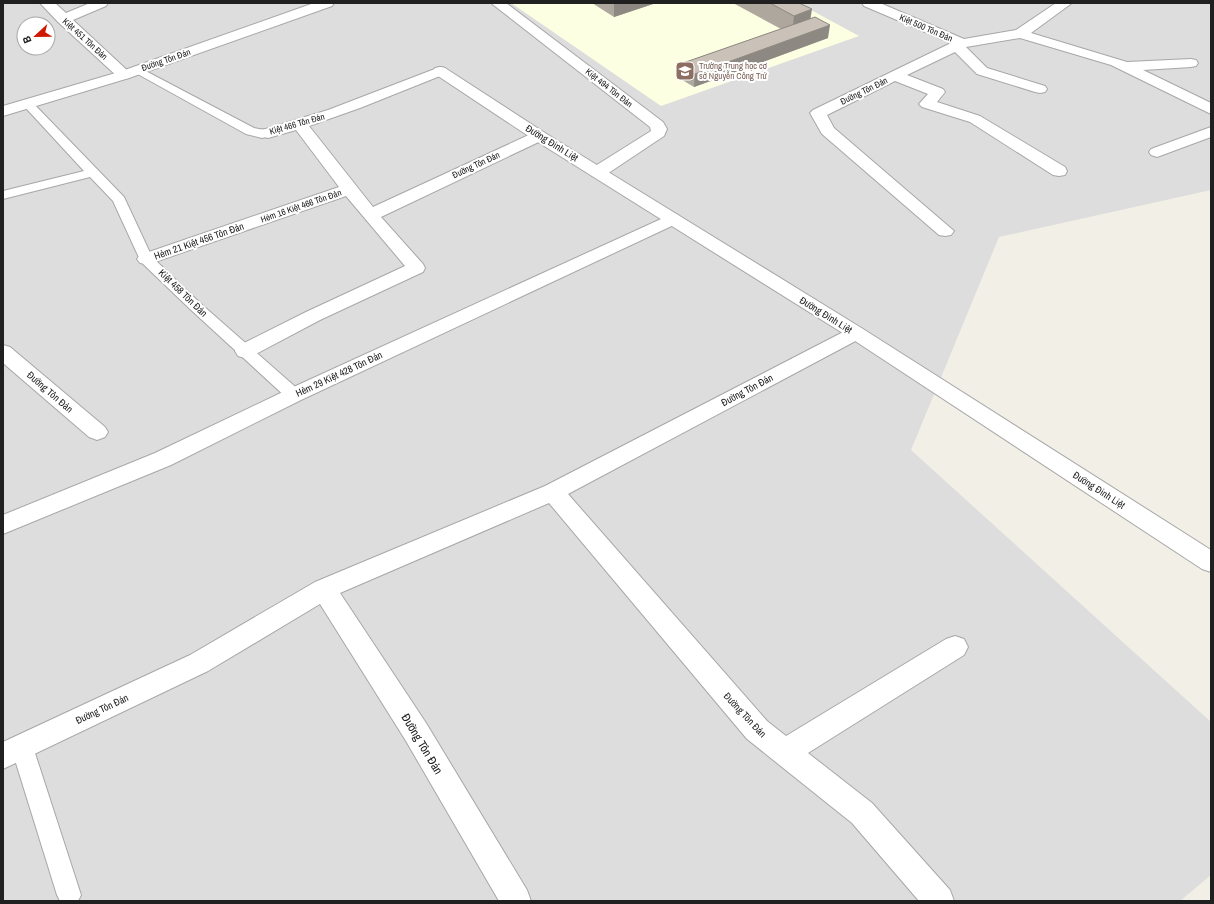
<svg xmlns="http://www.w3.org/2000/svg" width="1214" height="904" viewBox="0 0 1214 904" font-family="'Archivo Narrow',sans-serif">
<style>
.residential{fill:#dedddd;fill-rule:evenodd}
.education{fill:#fcffe1}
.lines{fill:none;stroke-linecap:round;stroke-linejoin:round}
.service-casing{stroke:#a7a7a7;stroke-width:2}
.minor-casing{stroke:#a7a7a7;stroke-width:2}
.tertiary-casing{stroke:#a7a7a7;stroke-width:2}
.service{fill:#fff;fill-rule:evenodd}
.minor{fill:#fff;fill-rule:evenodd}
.tertiary{fill:#fff;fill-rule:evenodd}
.wall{fill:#aea79e}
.shaded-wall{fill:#8d8881}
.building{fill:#cac2b8;stroke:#8d8881}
.labels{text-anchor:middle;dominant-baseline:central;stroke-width:4;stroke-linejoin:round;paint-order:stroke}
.far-street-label{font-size:9px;fill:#202020;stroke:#fff}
.far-education-label{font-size:9px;fill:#785e54;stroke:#fff;text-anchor:start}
.street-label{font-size:10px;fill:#202020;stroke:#fff}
.near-street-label{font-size:12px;fill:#202020;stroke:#fff}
</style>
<rect width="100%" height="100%" fill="#f1efe6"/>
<path class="residential" d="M3 3H1211V190L999 237 911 450 1211 722V875L1180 901H3ZM24 24H48V48H24Z"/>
<path class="education" d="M511 3H798L859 36 661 106Z"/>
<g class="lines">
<defs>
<g id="service">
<path d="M138 67 254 128C261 130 266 129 272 130L274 133 272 136 262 138 246 134 134 72 132 70Z"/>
<path d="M28 100 32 102 124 197 152 257 200 303 300 391 302 395 300 399 294 401 288 399 190 309 141 262 113 201 90 177 3 199V191L84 171 24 106 22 104 24 102Z"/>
<path d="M22 737 30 740 33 747 81 895 78 901H60L57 895 11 747 14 740Z"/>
</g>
<g id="minor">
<path d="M40 3H55L66 13 90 3H108L106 6 73 20 129 72 131 75 129 78 124 79 119 78 58 22Z"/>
<path d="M491 3H506L663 122 667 129 664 136 604 176 598 177 592 176 590 172 592 168 651 131 650 127Z"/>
<path d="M862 3H880L964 39 1016 30 1056 3H1072L1031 33 1127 62 1191 59 1196 60 1198 63 1196 66 1191 67 1143 70 1211 103V114L1111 65 1020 38 966 47 987 68 1045 86 1047 89 1045 92 1040 93 1035 92 977 74 955 52 907 75 943 89 945 92 937 102 980 116 1065 167 1067 171 1065 175 1059 176 1053 175 970 122 922 107 919 104 928 94 895 81 827 115 834 128 954 231 951 235 945 236 939 235 822 134 810 113 813 110 951 43 864 6Z"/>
<path d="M440 67 445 68 447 71 445 74 360 108 309 126 373 207 533 133 539 131 545 133 547 136 545 139 381 217 423 264 425 268 423 272 320 320 252 356 245 358 238 356 235 351 238 346 306 312 405 266 346 196 152 263 146 264 140 263 137 259 140 255 339 187 296 130 268 138 262 136 260 133 262 130 328 110Z"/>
<path d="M1211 127V137L1157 157 1151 155 1149 152 1151 149Z"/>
<path d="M672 214 678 215 681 219 678 223 301 400 171 465 3 534V515L155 453 287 390Z"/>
<path d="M856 327 863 329 866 333 863 337 568 494 767 721 786 736 946 639 955 636 964 639 968 647 964 655 808 753 872 803 950 890 954 901H919L852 823 747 739 549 503 340 593 426 723 527 890 531 901H499L406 741 320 604 208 671 3 769V742L190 655 315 582 545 486 849 329Z"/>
<path d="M3 345 10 347 105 427 108 432 105 437 97 440 89 437 3 363Z"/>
</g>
<g id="tertiary">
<path d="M314 3H334L332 6 129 78 3 116V106L119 72Z"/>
<path d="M440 67 445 68 545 133 863 329 1211 550V572L1202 569 849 337 533 139 435 74 433 71 435 68Z"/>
</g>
</defs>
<use href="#service" class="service-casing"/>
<use href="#minor" class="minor-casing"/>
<use href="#tertiary" class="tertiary-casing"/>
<use href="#service" class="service"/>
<use href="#minor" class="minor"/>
<use href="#tertiary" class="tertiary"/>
</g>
<g class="wall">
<path d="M592 3H656L614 17Z"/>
<path d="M733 3H799L810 18 828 38 694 87 679 78 680 64 781 29Z"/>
</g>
<g class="shaded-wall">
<path d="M616 3H656L614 17V4Z"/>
<path d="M812 9 809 28 792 35 794 16Z"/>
<path d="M830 25 828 38 694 87 695 74Z"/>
</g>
<g class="building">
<path d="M770 3H799L812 9 794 16Z"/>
<path d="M815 17 830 25 695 74 680 64Z"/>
</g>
<defs>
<symbol id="school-square" viewBox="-11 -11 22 22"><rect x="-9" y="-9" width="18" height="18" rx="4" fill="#8d6e63" stroke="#fff"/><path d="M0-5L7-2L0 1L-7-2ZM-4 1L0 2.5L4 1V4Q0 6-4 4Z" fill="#fff"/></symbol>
</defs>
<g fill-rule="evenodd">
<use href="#school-square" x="674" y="60" width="22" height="22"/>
</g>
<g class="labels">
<g class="far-street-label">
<text transform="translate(926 28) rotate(23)">Kiệt 500 Tôn Đản</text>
<text transform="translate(85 39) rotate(42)">Kiệt 451 Tôn Đản</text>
<text transform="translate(166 60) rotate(-19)">Đường Tôn Đản</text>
<text transform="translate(609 88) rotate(38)">Kiệt 494 Tôn Đản</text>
<text transform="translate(864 91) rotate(-26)">Đường Tôn Đản</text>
<text transform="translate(297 124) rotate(-16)">Kiệt 466 Tôn Đản</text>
<text transform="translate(476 165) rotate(-25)">Đường Tôn Đản</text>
<text transform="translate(301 206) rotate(-19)">Hẻm 16 Kiệt 466 Tôn Đản</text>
</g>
<g class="far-education-label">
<text x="699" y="66">Trường Trung học cơ<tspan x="699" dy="10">sở Nguyễn Công Trứ</tspan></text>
</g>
<g class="street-label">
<text transform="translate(552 143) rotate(32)">Đường Đinh Liệt</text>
<text transform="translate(199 241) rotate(-19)">Hẻm 21 Kiệt 456 Tôn Đản</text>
<text transform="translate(183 293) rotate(44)">Kiệt 458 Tôn Đản</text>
<text transform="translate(826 315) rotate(32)">Đường Đinh Liệt</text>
<text transform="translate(339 374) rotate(-25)">Hẻm 29 Kiệt 428 Tôn Đản</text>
<text transform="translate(747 390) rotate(-28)">Đường Tôn Đản</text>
<text transform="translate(50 392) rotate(41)">Đường Tôn Đản</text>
<text transform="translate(1099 490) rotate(33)">Đường Đinh Liệt</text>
<text transform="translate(102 709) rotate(-25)">Đường Tôn Đản</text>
<text transform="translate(745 715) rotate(47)">Đường Tôn Đản</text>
</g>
<g class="near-street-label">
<text transform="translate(422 744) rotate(59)">Đường Tôn Đản</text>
</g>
</g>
<rect width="1214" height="904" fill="none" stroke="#202020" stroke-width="8"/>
<g transform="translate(36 36) rotate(248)"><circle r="19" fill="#ffffff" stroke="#a6a6a6"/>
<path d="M0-3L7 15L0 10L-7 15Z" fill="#d01700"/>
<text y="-6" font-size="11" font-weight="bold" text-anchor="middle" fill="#202020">B</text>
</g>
</svg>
